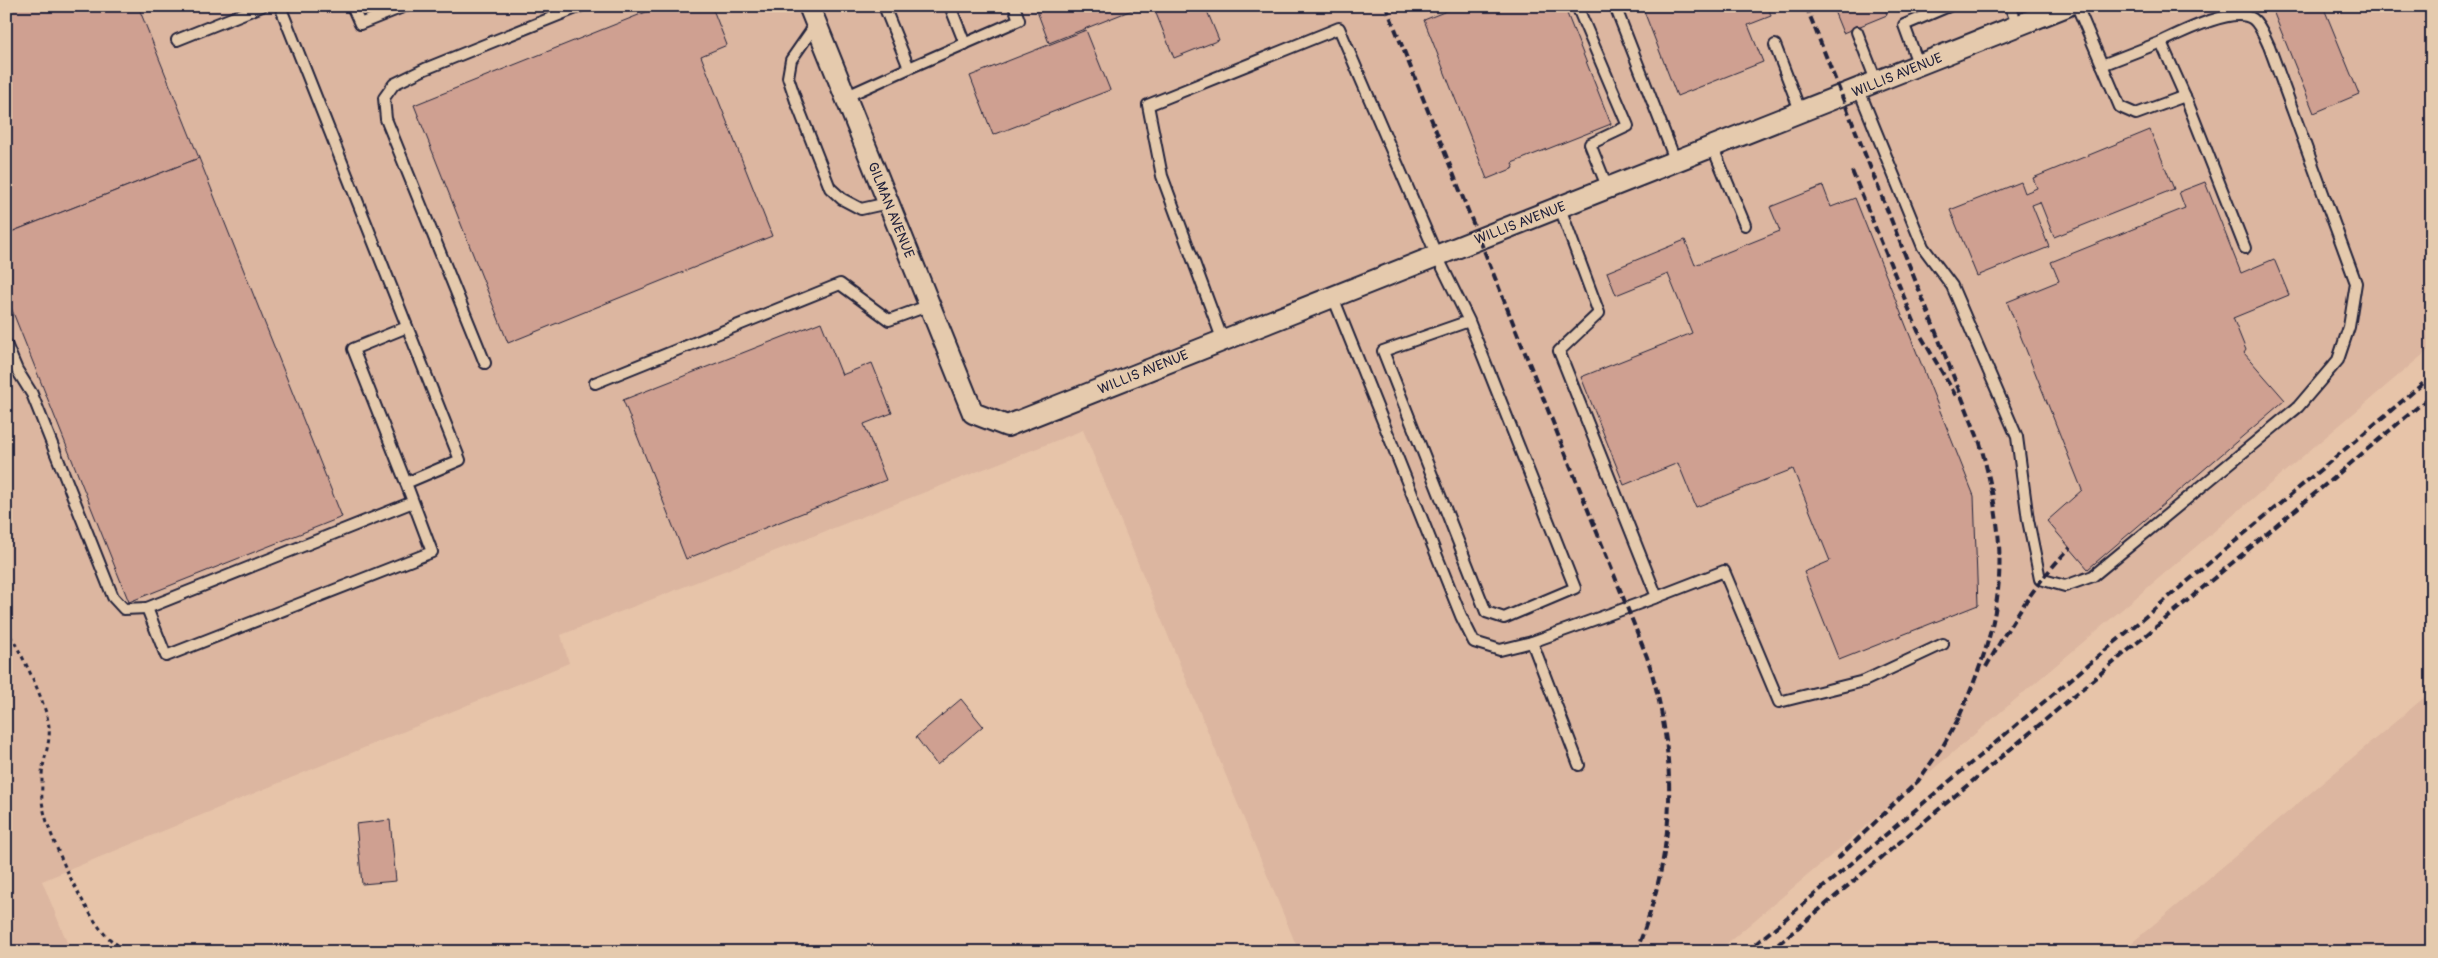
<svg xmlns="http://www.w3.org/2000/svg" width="2438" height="958" viewBox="0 0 2438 958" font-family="Pangolin,sans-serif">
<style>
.built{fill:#dcb6a0}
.building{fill:#cfa091;stroke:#22223b}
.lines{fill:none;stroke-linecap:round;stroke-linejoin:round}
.service-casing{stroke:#22223b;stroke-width:14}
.minor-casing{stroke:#22223b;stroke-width:24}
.path{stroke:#22223b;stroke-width:3;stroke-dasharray:4 4;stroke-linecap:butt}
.service{stroke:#e5caad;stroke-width:10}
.minor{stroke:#e5caad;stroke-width:20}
.rail{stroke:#22223b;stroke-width:4;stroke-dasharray:8 4;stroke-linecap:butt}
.labels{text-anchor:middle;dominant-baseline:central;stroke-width:4;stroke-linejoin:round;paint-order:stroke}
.street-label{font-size:14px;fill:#22223b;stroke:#e5caad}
</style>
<rect width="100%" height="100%" fill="#e7c4a9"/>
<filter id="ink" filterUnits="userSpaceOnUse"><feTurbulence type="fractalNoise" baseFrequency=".02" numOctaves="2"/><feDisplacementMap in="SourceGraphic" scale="10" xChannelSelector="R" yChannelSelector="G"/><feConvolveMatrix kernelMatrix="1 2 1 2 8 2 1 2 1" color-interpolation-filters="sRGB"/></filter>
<g filter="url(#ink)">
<g class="built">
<path d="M6 6H2432V347L1717 952H1299L1083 430 561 635 569 663 42 881 71 952H6Z"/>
<path d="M2432 691V952H2121Z"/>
</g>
<g class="building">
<path d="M6 6H138L199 158 6 234Z"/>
<path d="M661 6H707L714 12 727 45 701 56 772 236 508 343 414 105Z"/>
<path d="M1035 6H1142L1049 43Z"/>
<path d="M1153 6H1205L1219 40 1174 58Z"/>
<path d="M1459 6H1564L1611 124 1512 163 1514 168 1487 179 1424 20Z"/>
<path d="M1642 6H1768L1771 16 1748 25 1763 62 1677 96Z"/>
<path d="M1832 6H1884L1887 15 1843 33Z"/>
<path d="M2271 6H2323L2359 94 2314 113Z"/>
<path d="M1086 30 1110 90 993 135 970 76Z"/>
<path d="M2150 130 2174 189 2054 237 2040 202 2032 205 2049 247 1977 276 1950 210 2021 182 2025 193 2037 188 2033 178Z"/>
<path d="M199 158 342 517 129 602 6 295V234Z"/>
<path d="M2205 182 2241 273 2274 259 2289 295 2233 318 2246 350 2244 353 2285 400 2088 569 2047 521 2082 490 2007 302 2059 281 2051 262 2185 208 2179 192Z"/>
<path d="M1823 186 1831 207 1855 198 1974 496 1978 605 1839 660 1804 572 1830 561 1793 469 1696 507 1678 463 1624 485 1581 377 1692 333 1668 274 1616 295 1607 272 1685 240 1695 265 1780 231 1770 207Z"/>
<path d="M821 322 842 375 872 363 892 413 864 424 886 480 686 559 623 400Z"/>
<path d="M961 699 983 726 937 765 916 737Z"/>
<path d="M390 820 396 881 362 884 356 824Z"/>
</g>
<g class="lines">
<defs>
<g id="service">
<path d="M280 6 460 460 406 483 432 552 166 656 147 608 413 502"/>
<path d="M352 6 360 24 405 6"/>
<path d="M950 6 965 44"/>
<path d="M1577 6 1628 126 1590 144 1608 189"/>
<path d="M1615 6 1676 162"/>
<path d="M2010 6 2018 26"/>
<path d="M2077 6 2120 107 2136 114 2185 96 2245 248"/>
<path d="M816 24 791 60 788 77 797 104 830 188 842 199 861 209 888 203"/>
<path d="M1857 32 1877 83"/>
<path d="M177 40 262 6"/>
<path d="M1775 45 1801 113"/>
<path d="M2102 65 2161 42 2185 96"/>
<path d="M1919 66 1904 25 1949 6"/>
<path d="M909 68 1019 20 1014 6"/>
<path d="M1859 90 1923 247 1952 286 2017 437 2028 520 2040 579 2065 586 2093 576 2298 407 2338 360 2349 327 2356 283 2269 46C2265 38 2260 24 2253 19 2234 5 2180 33 2161 42"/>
<path d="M845 97 909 68 884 6"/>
<path d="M1713 148 1745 225"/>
<path d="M1560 208 1599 313 1559 351 1657 597 1724 571 1779 702 1864 681 1943 644"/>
<path d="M1333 297 1461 616 1474 642 1500 650 1532 642"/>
<path d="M1223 341 1162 176 1148 105 1339 28 1437 256 1469 321 1575 588 1504 618 1486 612 1383 351 1469 321"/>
<path d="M6 344 17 370 32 394 113 597 124 609 147 608"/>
<path d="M485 363 386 119 384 98 394 84 425 69 581 6"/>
<path d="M595 383 840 284 889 320 930 305"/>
<path d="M406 483 353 349 407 327"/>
<path d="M1579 765 1532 642 1657 597"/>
</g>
<path id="minor" d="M809 6 973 413 1007 426 2067 6"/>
</defs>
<use href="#service" class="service-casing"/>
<use href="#minor" class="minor-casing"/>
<path class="path" d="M6 629C20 649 47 704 49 727 51 745 41 763 42 780 42 788 41 798 43 807 50 840 81 904 102 931 109 940 119 946 129 952"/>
<use href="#service" class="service"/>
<use href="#minor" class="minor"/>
<g class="rail">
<path d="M1386 6 1647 657C1680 760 1676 851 1636 952"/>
<path d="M1806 6 1980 443C2011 553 2006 615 1958 719"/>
<path d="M1852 171 1918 331 1956 396"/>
<path d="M1986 667C2010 624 2034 584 2070 548"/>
<path d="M1837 859 1918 781 1943 746 1961 714"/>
<path d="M1746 952 2432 376"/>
<path d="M1769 952 2432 395"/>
</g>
</g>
</g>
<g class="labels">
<g class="street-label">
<text transform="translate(1897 75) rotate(-22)">WILLIS AVENUE</text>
<text transform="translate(891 210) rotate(68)">GILMAN AVENUE</text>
<text transform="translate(1520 223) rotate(-21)">WILLIS AVENUE</text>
<text transform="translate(1143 372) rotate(-22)">WILLIS AVENUE</text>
</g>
</g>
<rect width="2438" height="958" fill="none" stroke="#e5caad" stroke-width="25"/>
<rect x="12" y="12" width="2413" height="933" fill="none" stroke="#22223b" stroke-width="2" filter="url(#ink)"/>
</svg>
